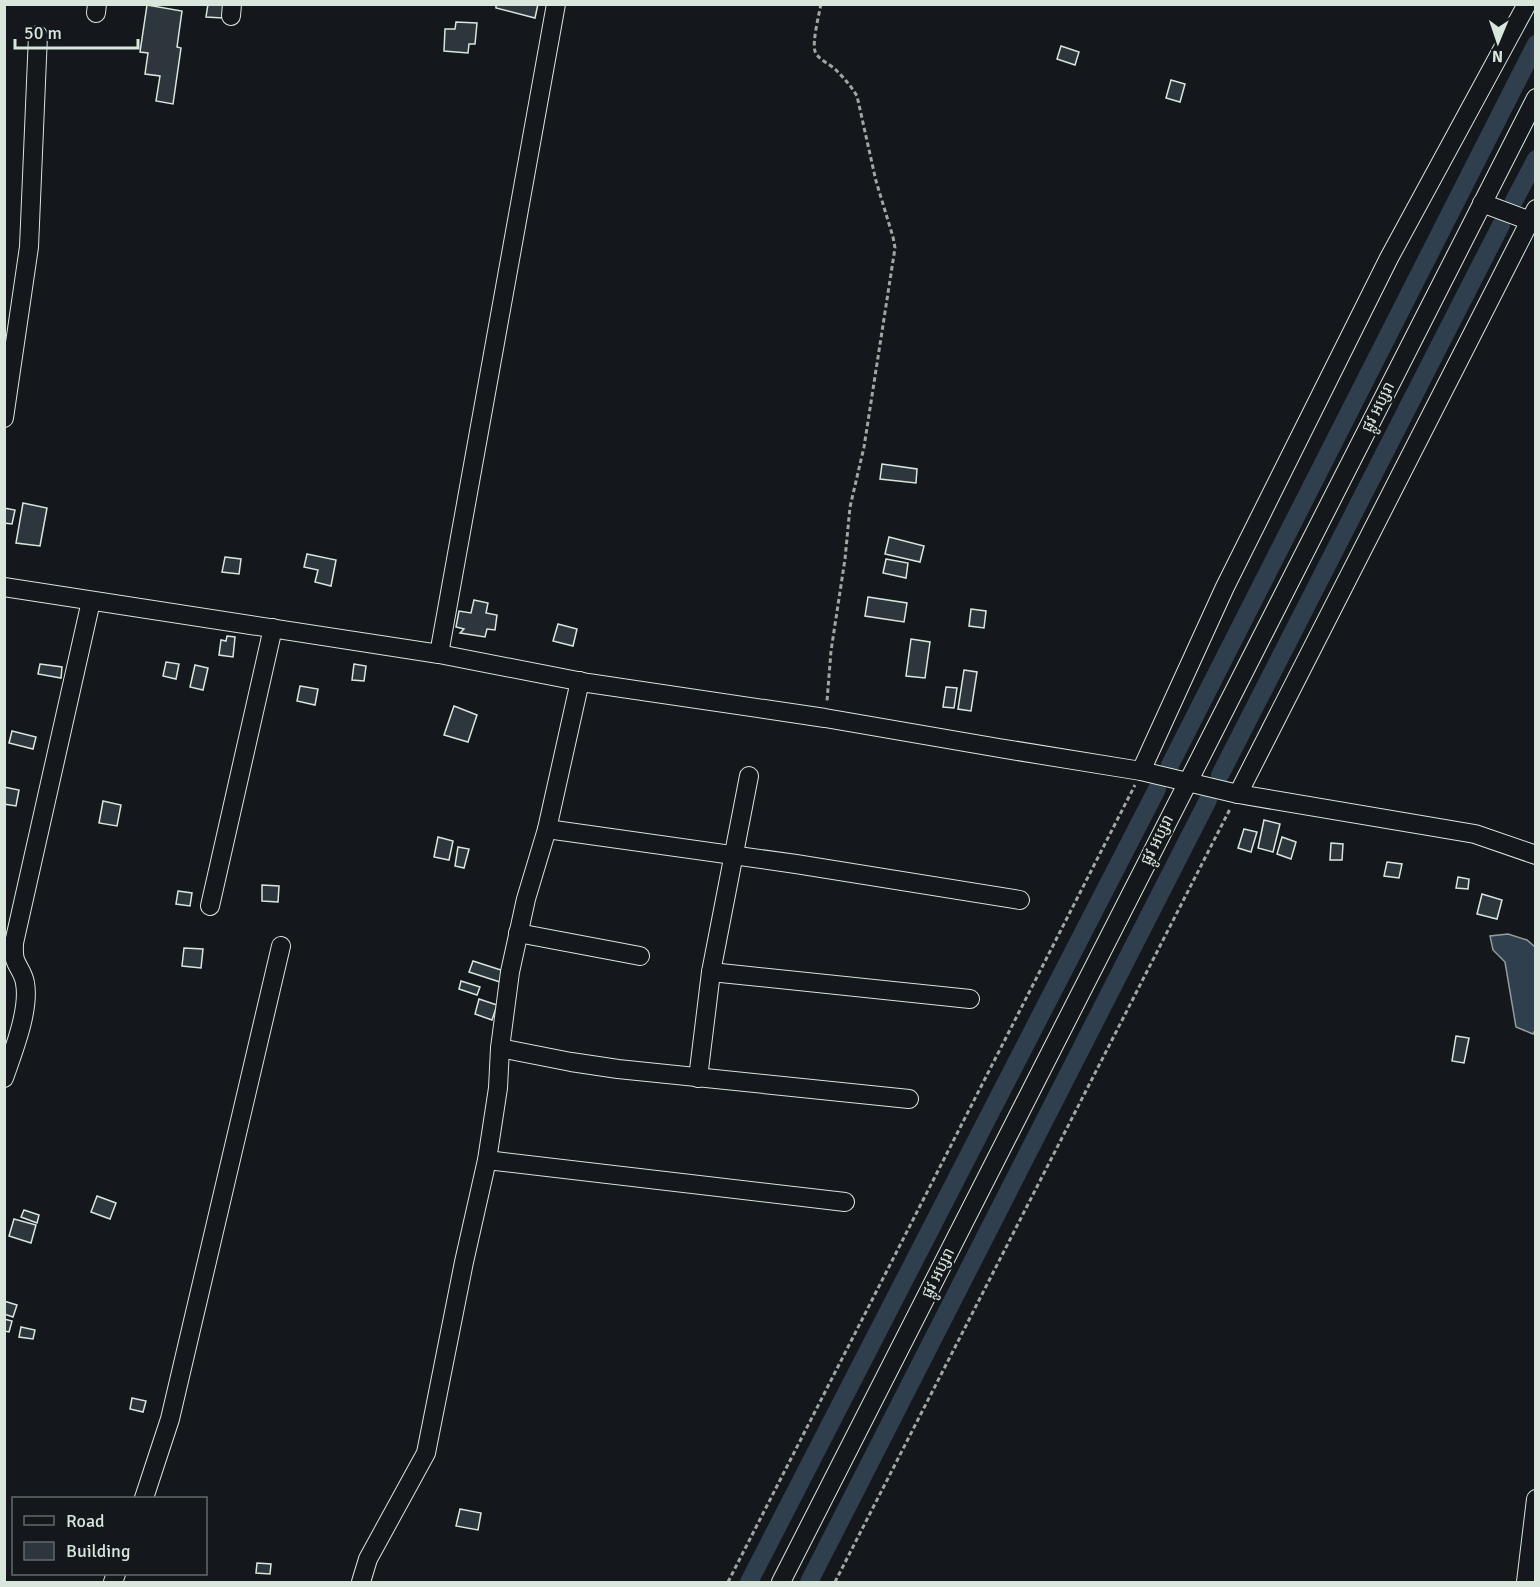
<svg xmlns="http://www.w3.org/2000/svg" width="1540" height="1587" viewBox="0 0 1540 1587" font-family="Signika,'Noto Sans Khmer',sans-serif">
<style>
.water{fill:#2f3f4d;stroke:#939e99;stroke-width:1.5}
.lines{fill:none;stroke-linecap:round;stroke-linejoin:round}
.canal{stroke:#2f3f4d;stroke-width:18}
.building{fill:#2c363c;stroke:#d8e6dc;stroke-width:1.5}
.minor-casing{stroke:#d8e6dc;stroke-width:20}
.path{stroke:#9da8a2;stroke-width:3;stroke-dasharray:4.5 3;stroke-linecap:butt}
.minor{stroke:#14181c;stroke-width:18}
.labels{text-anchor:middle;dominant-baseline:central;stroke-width:4.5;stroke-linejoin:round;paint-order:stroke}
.street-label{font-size:16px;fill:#d8e6dc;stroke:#14181c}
</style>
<rect width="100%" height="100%" fill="#14181c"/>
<path class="water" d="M1508 934 1527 940 1535 947 1536 1029 1533 1034 1516 1027 1505 962 1493 950 1490 936Z"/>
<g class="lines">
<g class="canal">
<path d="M1514 201 1536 159"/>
<path d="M1170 765 1536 44"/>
<path d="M1220 775 1501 225"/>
<path d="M749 1582 1157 789"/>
<path d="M809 1582 1208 800"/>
</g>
</g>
<g class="building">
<path d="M208 4H225L223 18 206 17Z"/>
<path d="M496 4H538L535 18 496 8Z"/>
<path d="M147 5 182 11 177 47 181 48 173 104 156 101 160 76 145 74 148 53 140 52Z"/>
<path d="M456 22 477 23 475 44H469L468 53 444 51 445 29H455Z"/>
<path d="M1061 46 1079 52 1075 65 1057 59Z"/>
<path d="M1171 80 1185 84 1180 102 1166 98Z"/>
<path d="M882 464 917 469 916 483 880 479Z"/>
<path d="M23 503 47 508 40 546 16 543Z"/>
<path d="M4 508 15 510 12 524 4 523Z"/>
<path d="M889 537 924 546 920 562 885 554Z"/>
<path d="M307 554 336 560 331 586 315 582 318 570 304 567Z"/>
<path d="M225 557 241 559 239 574 222 572Z"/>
<path d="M886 559 908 563 906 578 883 573Z"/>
<path d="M868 597 907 603 904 622 865 616Z"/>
<path d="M474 600 488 603 486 613 497 615 495 630 487 629 485 637 460 633 464 629 456 627 459 611 471 613Z"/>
<path d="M971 609 986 611 984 628 969 626Z"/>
<path d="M558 624 577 629 573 646 553 641Z"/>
<path d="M227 636 235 637 233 657 219 655 221 640 226 641Z"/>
<path d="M911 639 930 642 925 678 906 676Z"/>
<path d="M166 662 179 664 176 679 163 676Z"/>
<path d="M40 664 62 667 61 678 38 674Z"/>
<path d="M354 664 366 666 364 681 352 680Z"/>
<path d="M195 665 208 668 203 690 190 687Z"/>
<path d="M964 670 977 672 971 711 958 709Z"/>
<path d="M300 686 318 689 315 705 297 701Z"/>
<path d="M946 687 957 688 954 708 943 707Z"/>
<path d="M454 706 477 715 468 742 444 735Z"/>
<path d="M12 731 36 737 33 749 9 743Z"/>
<path d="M4 787 19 790 16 806 4 804Z"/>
<path d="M103 801 121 805 117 826 99 823Z"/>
<path d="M1264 820 1280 824 1273 852 1258 848Z"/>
<path d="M1244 829 1257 832 1251 852 1238 848Z"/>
<path d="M438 837 453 841 449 860 434 857Z"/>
<path d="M1282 837 1296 842 1291 859 1277 854Z"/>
<path d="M1331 843 1343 844 1342 860H1330Z"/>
<path d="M458 847 469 849 464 868 455 866Z"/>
<path d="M1387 862 1402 864 1399 878 1384 876Z"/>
<path d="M1458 877 1469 879 1468 889 1456 888Z"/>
<path d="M262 885 279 886 278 902 262 901Z"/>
<path d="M178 891 192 893 190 906 176 904Z"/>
<path d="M1482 894 1502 900 1497 919 1477 914Z"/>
<path d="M184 948 203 949 201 968 182 966Z"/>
<path d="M473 961 504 971 500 982 469 972Z"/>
<path d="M461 981 480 987 477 995 459 989Z"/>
<path d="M479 999 497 1005 492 1020 475 1014Z"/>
<path d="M1456 1036 1469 1038 1464 1063 1452 1061Z"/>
<path d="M97 1196 116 1203 110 1219 91 1212Z"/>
<path d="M24 1210 39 1215 37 1223 21 1217Z"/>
<path d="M14 1219 36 1225 31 1243 9 1236Z"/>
<path d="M4 1301 17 1305 13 1317 4 1314Z"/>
<path d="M4 1319 12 1321 9 1332 4 1331Z"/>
<path d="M21 1327 35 1330 33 1339 19 1337Z"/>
<path d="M132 1398 146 1401 143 1412 130 1409Z"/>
<path d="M460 1509 481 1513 478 1530 456 1526Z"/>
<path d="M257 1563 271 1564 270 1574 256 1573Z"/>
</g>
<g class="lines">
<defs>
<g id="minor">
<path d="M96 13 97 4"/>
<path d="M231 16 232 4"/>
<path d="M1482 203 1536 223"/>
<path d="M4 418 29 247 38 35"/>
<path d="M4 587 439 654 588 683 825 718 999 748 1141 771 1238 794 1475 834 1536 855"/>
<path d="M439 654 556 4"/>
<path d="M1141 771 1225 587 1389 258 1527 4"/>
<path d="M1238 794 1536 209"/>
<path d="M547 829 796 864 1020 900"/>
<path d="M210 906 273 628"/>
<path d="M518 933 640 956"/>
<path d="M711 972 970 999"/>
<path d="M500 1048 571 1062 618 1069 909 1099"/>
<path d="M4 1078C13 1052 30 1010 25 983 24 975 19 969 16 962 13 956 14 949 14 943L91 601"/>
<path d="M698 1078 711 972 749 776"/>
<path d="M487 1160 845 1202"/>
<path d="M144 1498 170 1419 281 946"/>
<path d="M113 1582 116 1574"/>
<path d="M361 1582 368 1559 426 1453 464 1262 487 1160 498 1088 500 1048 510 972 526 899 547 829 580 681"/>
<path d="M781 1582 1536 98"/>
<path d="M1526 1582 1536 1499"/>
</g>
</defs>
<use href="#minor" class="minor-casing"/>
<g class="path">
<path d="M821 4C819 14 812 43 815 51 817 59 830 64 836 70 844 78 851 86 857 96L876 181 893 237 895 248 864 447 850 507 845 559 831 651 827 701"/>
<path d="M728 1582 1135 785"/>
<path d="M835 1582 1230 809"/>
</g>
<use href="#minor" class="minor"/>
</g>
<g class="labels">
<g class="street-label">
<text transform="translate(1378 407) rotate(-63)">ផ្លូវ អប្សរា</text>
<text transform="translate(1157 840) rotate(-63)">ផ្លូវ អប្សរា</text>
<text transform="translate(938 1273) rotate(-63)">ផ្លូវ អប្សរា</text>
</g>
</g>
<rect width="1540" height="1587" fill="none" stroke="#d8e6dc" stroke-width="12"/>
<rect x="12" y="1497" width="195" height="78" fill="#14181c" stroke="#626a69" stroke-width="1.5"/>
<rect x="24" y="1516" width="30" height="9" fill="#14181c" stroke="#626a69" stroke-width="1.5"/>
<text x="66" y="1527" font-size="18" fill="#d8e6dc">Road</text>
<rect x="24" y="1542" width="30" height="18" fill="#2c363c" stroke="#626a69" stroke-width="1.5"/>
<text x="66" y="1557" font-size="18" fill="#d8e6dc">Building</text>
<g transform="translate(1498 42) rotate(182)" stroke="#14181c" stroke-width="4.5" paint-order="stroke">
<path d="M0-4.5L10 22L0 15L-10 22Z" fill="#d8e6dc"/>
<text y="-9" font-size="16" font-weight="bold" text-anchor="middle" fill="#d8e6dc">N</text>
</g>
<path d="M15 39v9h123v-9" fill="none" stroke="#d8e6dc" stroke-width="3"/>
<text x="24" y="39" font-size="18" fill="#d8e6dc" stroke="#14181c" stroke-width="4.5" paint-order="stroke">50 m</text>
</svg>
